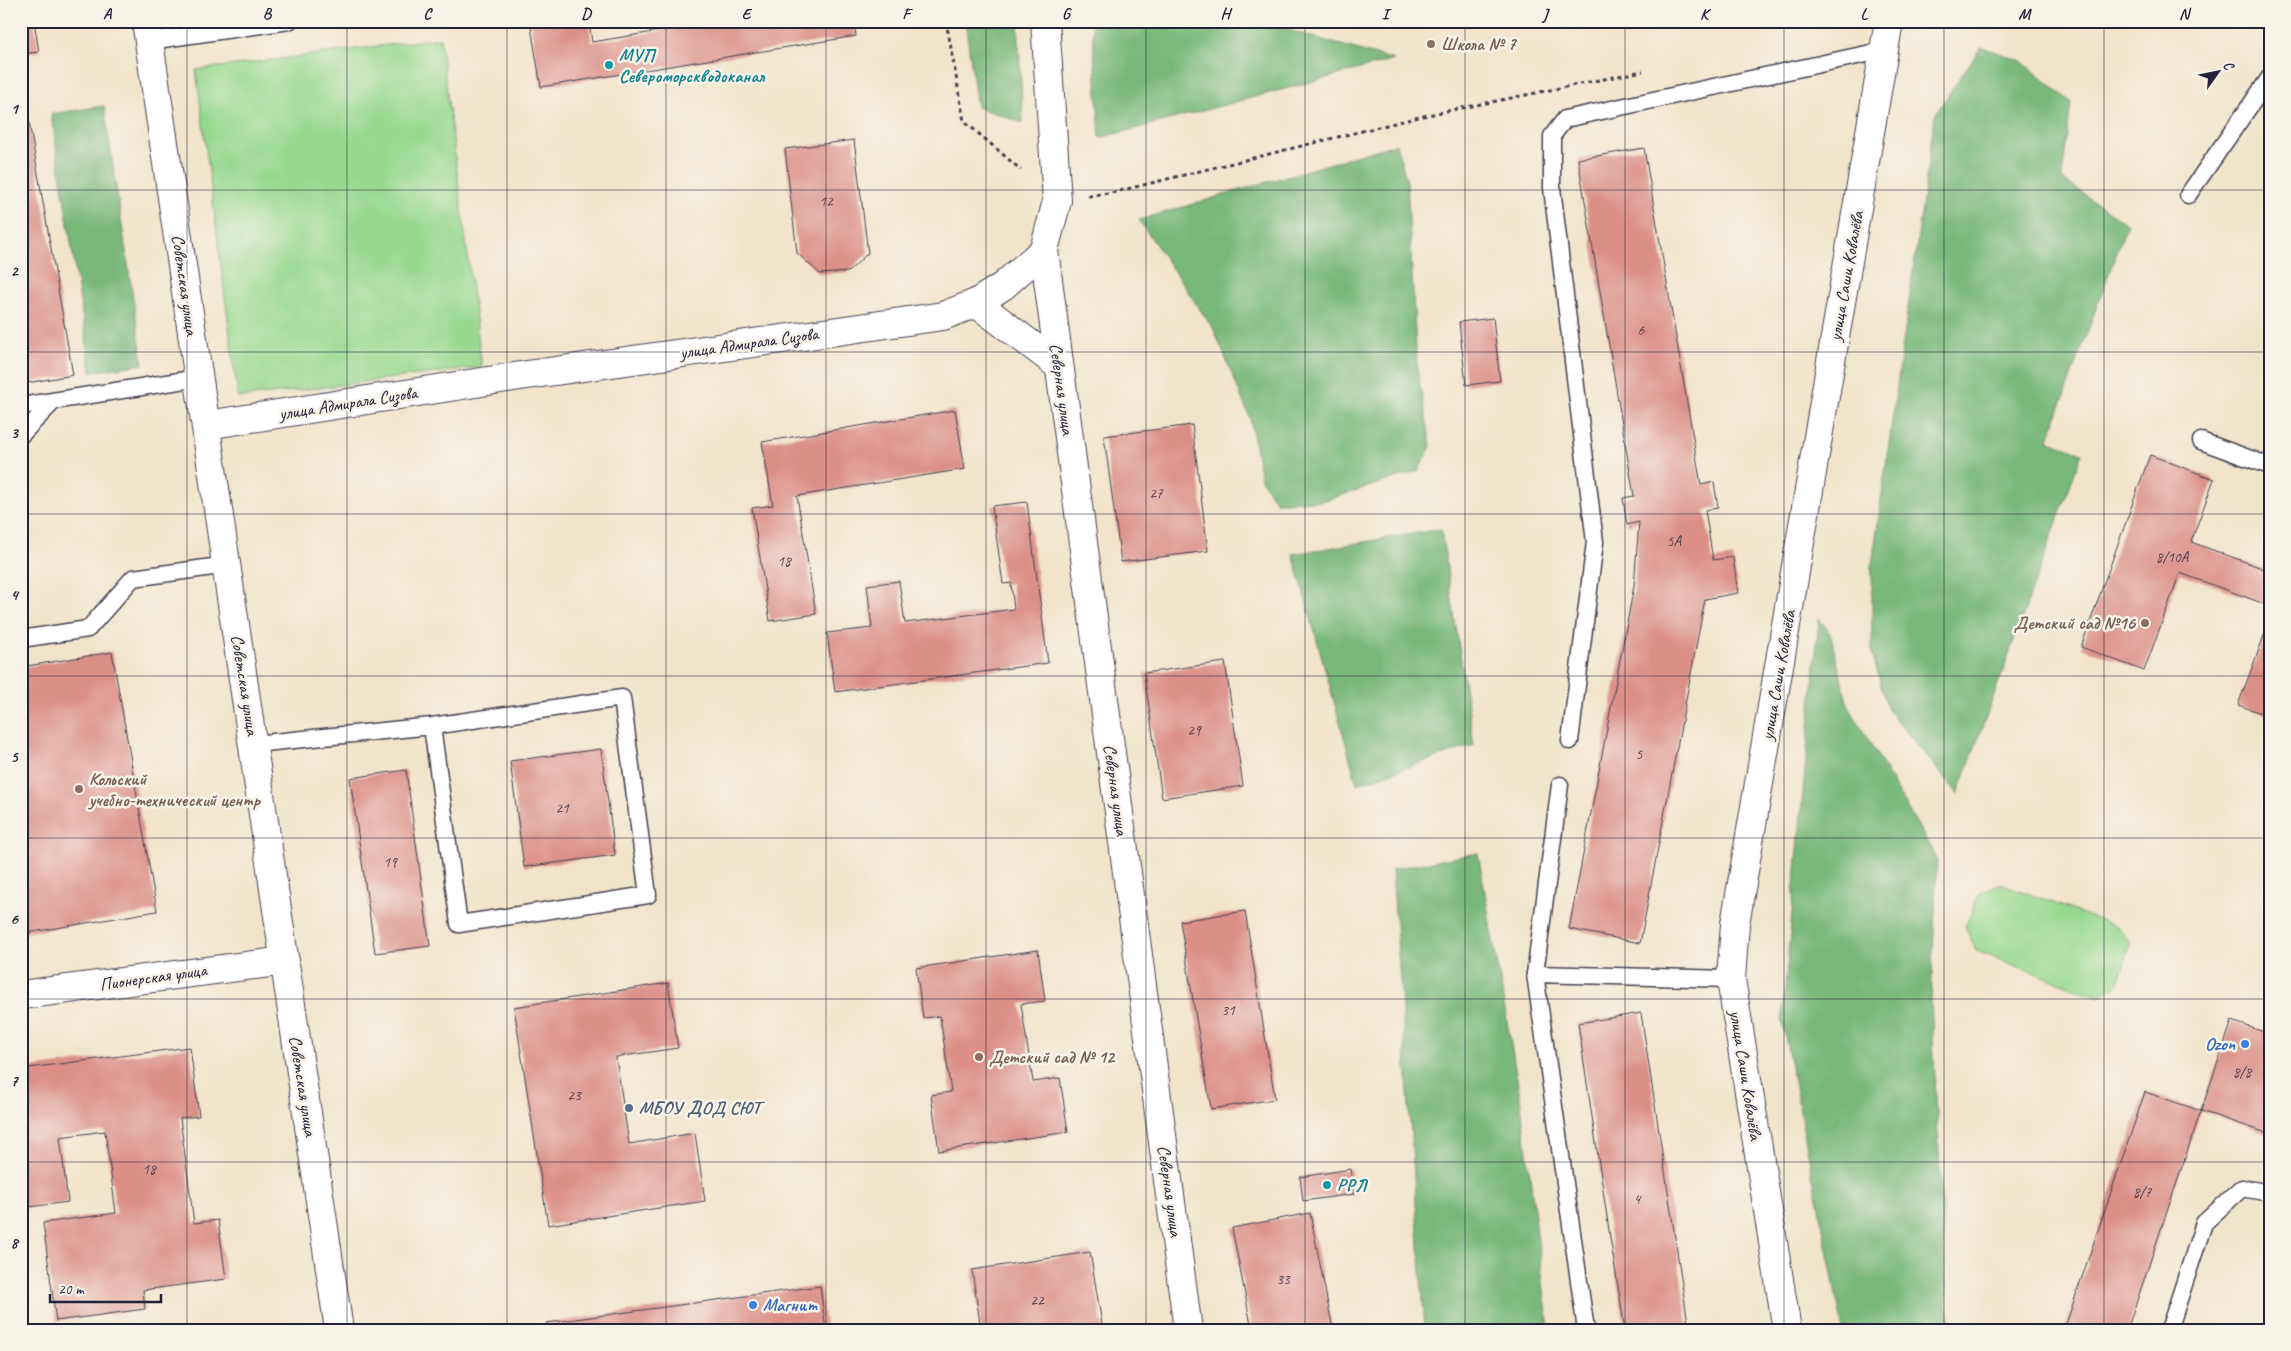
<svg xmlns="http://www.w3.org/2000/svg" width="2291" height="1351" viewBox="0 0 2291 1351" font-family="Caveat,sans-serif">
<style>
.green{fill:#96d88f;stroke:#5c7d65}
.forest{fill:#78b87a;stroke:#4d6d5a}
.building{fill:#db8f87}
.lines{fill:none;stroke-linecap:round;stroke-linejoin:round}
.service-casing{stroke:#413f50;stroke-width:19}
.minor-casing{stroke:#413f50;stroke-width:30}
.tertiary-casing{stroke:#413f50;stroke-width:30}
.path{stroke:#413f50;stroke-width:3;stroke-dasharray:4 4;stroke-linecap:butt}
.service{stroke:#fff;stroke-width:16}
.minor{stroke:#fff;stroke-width:28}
.tertiary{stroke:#fff;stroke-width:28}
.grid{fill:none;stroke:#22223b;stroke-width:1;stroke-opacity:0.55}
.education-dot{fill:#8d6e63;stroke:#f7f3e8;stroke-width:2}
.culture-dot{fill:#0f9aa8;stroke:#f7f3e8;stroke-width:2}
.shop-dot{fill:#3f7fe0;stroke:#f7f3e8;stroke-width:2}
.service-dot{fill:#5c6f8a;stroke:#f7f3e8;stroke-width:2}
.labels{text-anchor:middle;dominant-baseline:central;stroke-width:5;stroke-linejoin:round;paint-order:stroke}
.number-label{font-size:15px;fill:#503d4e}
.education-label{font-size:18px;font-weight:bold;fill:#785e54;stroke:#f7f3e8;text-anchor:start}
.culture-label{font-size:18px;font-weight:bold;fill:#0d838f;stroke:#f7f3e8;text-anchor:start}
.street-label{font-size:18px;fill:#22223b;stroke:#f7f3e8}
.shop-label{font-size:18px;font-weight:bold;fill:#366cbe;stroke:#f7f3e8;text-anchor:end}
.service-label{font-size:18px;font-weight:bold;fill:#4e5e75;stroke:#f7f3e8;text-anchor:start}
.neatline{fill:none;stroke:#22223b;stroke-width:2}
.grid-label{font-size:16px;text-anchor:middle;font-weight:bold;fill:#22223b}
</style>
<rect width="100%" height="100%" fill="#f7f3e8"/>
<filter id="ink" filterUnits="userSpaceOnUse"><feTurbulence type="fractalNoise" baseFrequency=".02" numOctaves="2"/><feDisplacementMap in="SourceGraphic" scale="10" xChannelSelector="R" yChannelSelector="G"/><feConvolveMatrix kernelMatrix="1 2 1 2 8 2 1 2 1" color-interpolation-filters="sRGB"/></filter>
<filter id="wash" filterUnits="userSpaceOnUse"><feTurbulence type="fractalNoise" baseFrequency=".0096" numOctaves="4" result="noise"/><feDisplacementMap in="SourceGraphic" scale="20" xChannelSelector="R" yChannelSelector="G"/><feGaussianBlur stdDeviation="1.12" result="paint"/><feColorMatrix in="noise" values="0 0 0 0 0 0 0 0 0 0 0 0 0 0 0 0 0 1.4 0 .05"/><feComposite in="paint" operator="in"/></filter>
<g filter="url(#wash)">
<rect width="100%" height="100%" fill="#f2e4ca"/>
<g class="green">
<path d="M440 38 482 367 238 398 196 70Z"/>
<path d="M2000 883 2118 927 2131 943 2117 986 2098 997 1977 951 1965 927 1980 893Z"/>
</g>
<g class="forest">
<path d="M965 21H1018L1023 123 977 107Z"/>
<path d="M1092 21H1277L1278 27 1394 60 1100 138Z"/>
<path d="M1981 47 2020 60 2071 102 2062 179 2127 224 2048 440 2082 453 1958 794 1888 710 1872 653V565L1935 114Z"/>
<path d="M104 106 143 364 91 372 51 114Z"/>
<path d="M1396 144 1407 182 1417 368 1431 446 1418 471 1323 501 1276 502 1261 479 1250 418 1214 330 1139 220Z"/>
<path d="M1441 529 1474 745 1357 784 1293 554Z"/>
<path d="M1819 619 1830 633 1848 705 1937 859 1931 1001 1947 1306 1953 1330H1843L1782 1021Z"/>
<path d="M1478 853 1520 1096 1549 1330H1425L1392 869Z"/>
</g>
<g id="blocks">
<g class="building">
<path d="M21 21H34L39 52 21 54Z"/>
<path d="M530 21H589L592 42 721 21H854L856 36 541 87Z"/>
<path d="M21 76 73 375 21 384Z"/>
<path d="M854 140 868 253 848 272 820 274 797 253 785 149Z"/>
<path d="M1644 148 1701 485 1714 482 1718 508 1705 510 1713 560 1733 557 1738 593 1705 599 1640 943 1569 929 1634 586 1639 522 1627 525 1623 498 1634 496 1578 159Z"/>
<path d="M1493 318 1500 381 1466 385 1459 322Z"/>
<path d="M955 410 965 469 797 496 816 614 770 621 752 508 773 505 762 442Z"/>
<path d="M1192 425 1208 551 1121 562 1104 436Z"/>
<path d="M2150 455 2214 479 2191 542 2270 571V606L2180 573 2144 671 2081 647Z"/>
<path d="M1027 502 1048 663 835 692 827 633 872 628 867 585 899 581 905 623 1014 609 1011 583 1003 584 992 506Z"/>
<path d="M2270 620V716L2238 705Z"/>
<path d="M112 652 157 911 21 934V667Z"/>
<path d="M1225 662 1243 786 1162 798 1144 673Z"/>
<path d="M601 749 615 855 524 867 510 761Z"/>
<path d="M406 770 430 946 375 953 350 778Z"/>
<path d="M1245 911 1275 1099 1211 1109 1180 921Z"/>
<path d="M1038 950 1045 1001 1021 1004 1033 1082 1060 1078 1068 1132 939 1151 931 1095 951 1092 940 1016 923 1018 916 968Z"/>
<path d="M668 983 678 1048 616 1057 629 1144 695 1133 705 1201 548 1225 514 1007Z"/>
<path d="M1641 1013 1689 1330H1625L1610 1237 1578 1023Z"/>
<path d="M2232 1021 2270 1034V1134L2201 1111Z"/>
<path d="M190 1047 199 1116 180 1118 194 1223 218 1220 226 1279 143 1290 145 1309 56 1321 43 1223 116 1213 105 1131 60 1137 68 1202 21 1208V1069Z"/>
<path d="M2145 1092 2201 1111 2127 1330H2064Z"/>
<path d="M1351 1169 1354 1194 1303 1201 1300 1177Z"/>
<path d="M1310 1213 1333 1330H1252L1232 1228Z"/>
<path d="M1090 1252 1103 1330H981L972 1270Z"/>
<path d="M820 1286 826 1330H547L546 1323Z"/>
</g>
</g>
</g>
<g filter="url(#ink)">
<use href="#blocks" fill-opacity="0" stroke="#413f50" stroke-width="1"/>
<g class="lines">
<defs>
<g id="service">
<path d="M149 41 289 21"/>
<path d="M2188 195 2270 77"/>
<path d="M21 406 198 378"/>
<path d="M21 435 53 402"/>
<path d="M2201 441 2270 466"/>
<path d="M21 639 88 629 133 578 227 565"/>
<path d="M1570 741 1595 542 1552 188V136L1565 119 1885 50"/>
<path d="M254 744 432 726 622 698 648 895 459 924 432 726"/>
<path d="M1535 974 1560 785"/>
<path d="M1586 1330 1535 974 1731 979"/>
<path d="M2169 1330 2204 1223 2242 1188 2270 1193"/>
</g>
<g id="minor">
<path d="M1044 250 1188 1330"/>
<path d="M976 303 1058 365"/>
<path d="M21 995 285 961"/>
</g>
<g id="tertiary">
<path d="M146 21 339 1330"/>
<path d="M207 425 520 376 943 316 976 303 1003 286 1044 250 1057 201 1045 21"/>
<path d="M1787 1330 1731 979 1735 924 1889 21"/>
</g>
</defs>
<use href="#service" class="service-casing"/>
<use href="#minor" class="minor-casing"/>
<use href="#tertiary" class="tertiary-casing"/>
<g class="path">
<path d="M946 21 964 121 1021 170"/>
<path d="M1088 196 1115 192 1423 116 1643 71"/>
</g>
<use href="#service" class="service"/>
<use href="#minor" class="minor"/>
<use href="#tertiary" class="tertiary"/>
</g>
</g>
<path class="grid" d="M187 21V1330M347 21V1330M507 21V1330M666 21V1330M826 21V1330M986 21V1330M1146 21V1330M1305 21V1330M1465 21V1330M1625 21V1330M1784 21V1330M1944 21V1330M2104 21V1330M21 190H2270M21 352H2270M21 514H2270M21 676H2270M21 838H2270M21 999H2270M21 1162H2270"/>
<g class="education-dot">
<circle cx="1431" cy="44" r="5"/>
<circle cx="2145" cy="623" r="5"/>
<circle cx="79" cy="789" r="5"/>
<circle cx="979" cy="1057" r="5"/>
</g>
<g class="culture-dot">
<circle cx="609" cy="65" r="5"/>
<circle cx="1327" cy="1185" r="5"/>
</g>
<g class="shop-dot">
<circle cx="2245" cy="1044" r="5"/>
<circle cx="753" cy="1305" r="5"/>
</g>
<circle class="service-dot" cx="629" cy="1108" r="5"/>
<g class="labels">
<g class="number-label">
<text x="826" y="201">12</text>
<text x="1641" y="330">6</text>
<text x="1156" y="493">27</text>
<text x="1674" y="541">5А</text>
<text x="2172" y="557">8/10А</text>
<text x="784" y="561">18</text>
<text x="1194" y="730">29</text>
<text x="1639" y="754">5</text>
<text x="562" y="808">21</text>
<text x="390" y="862">19</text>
<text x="1228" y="1010">31</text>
<text x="2242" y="1072">8/8</text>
<text x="574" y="1095">23</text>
<text x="149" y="1169">18</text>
<text x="2142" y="1192">8/7</text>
<text x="1637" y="1199">4</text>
<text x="1283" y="1279">33</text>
<text x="1037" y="1300">22</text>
</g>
<g class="education-label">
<text x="1441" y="44">Школа № 7</text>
<text x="2135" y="623" text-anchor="end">Детский сад №16</text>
<text x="89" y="779">Кольский<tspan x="89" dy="21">учебно-технический центр</tspan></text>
<text x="989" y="1057">Детский сад № 12</text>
</g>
<g class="culture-label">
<text x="619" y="55">МУП<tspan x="619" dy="21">Североморскводоканал</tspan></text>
<text x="1337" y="1185">РРЛ</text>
</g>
<g class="street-label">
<text transform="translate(1846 276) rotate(-80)">улица Саши Ковалёва</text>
<text transform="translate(185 285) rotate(82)">Советская улица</text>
<text transform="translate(749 343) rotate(-8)">улица Адмирала Сизова</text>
<text transform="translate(1062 389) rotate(82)">Северная улица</text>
<text transform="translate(348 403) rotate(-9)">улица Адмирала Сизова</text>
<text transform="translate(1778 675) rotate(-80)">улица Саши Ковалёва</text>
<text transform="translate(245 685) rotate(81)">Советская улица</text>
<text transform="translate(1116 790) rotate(82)">Северная улица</text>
<text transform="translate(153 977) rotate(-8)">Пионерская улица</text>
<text transform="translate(1746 1075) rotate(81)">улица Саши Ковалёва</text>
<text transform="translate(303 1086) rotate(81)">Советская улица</text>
<text transform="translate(1170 1191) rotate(82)">Северная улица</text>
</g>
<g class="shop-label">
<text x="2235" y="1044">Ozon</text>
<text x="763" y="1305" text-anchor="start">Магнит</text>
</g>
<g class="service-label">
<text x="639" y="1108">МБОУ ДОД СЮТ</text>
</g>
</g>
<rect width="2291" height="1351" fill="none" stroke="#f7f3e8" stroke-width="55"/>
<g transform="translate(2218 72) rotate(57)" stroke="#f7f3e8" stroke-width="4" paint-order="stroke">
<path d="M0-4L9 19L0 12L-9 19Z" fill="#22223b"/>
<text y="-8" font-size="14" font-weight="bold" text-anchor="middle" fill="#22223b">С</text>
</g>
<path d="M50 1294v8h111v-8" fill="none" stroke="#22223b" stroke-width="2.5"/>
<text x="58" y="1294" font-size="15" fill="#22223b" stroke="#f7f3e8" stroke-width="4" paint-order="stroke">20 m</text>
<rect x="28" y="28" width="2236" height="1296" class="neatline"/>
<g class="grid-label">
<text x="107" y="19">A</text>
<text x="267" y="19">B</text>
<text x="427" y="19">C</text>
<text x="586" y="19">D</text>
<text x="746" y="19">E</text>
<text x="906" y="19">F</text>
<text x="1066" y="19">G</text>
<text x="1225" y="19">H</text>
<text x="1385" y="19">I</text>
<text x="1545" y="19">J</text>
<text x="1704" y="19">K</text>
<text x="1864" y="19">L</text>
<text x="2024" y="19">M</text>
<text x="2184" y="19">N</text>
<text x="14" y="114">1</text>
<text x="14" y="276">2</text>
<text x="14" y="438">3</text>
<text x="14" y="600">4</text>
<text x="14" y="762">5</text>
<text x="14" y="924">6</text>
<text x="14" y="1086">7</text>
<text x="14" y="1248">8</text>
</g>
</svg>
